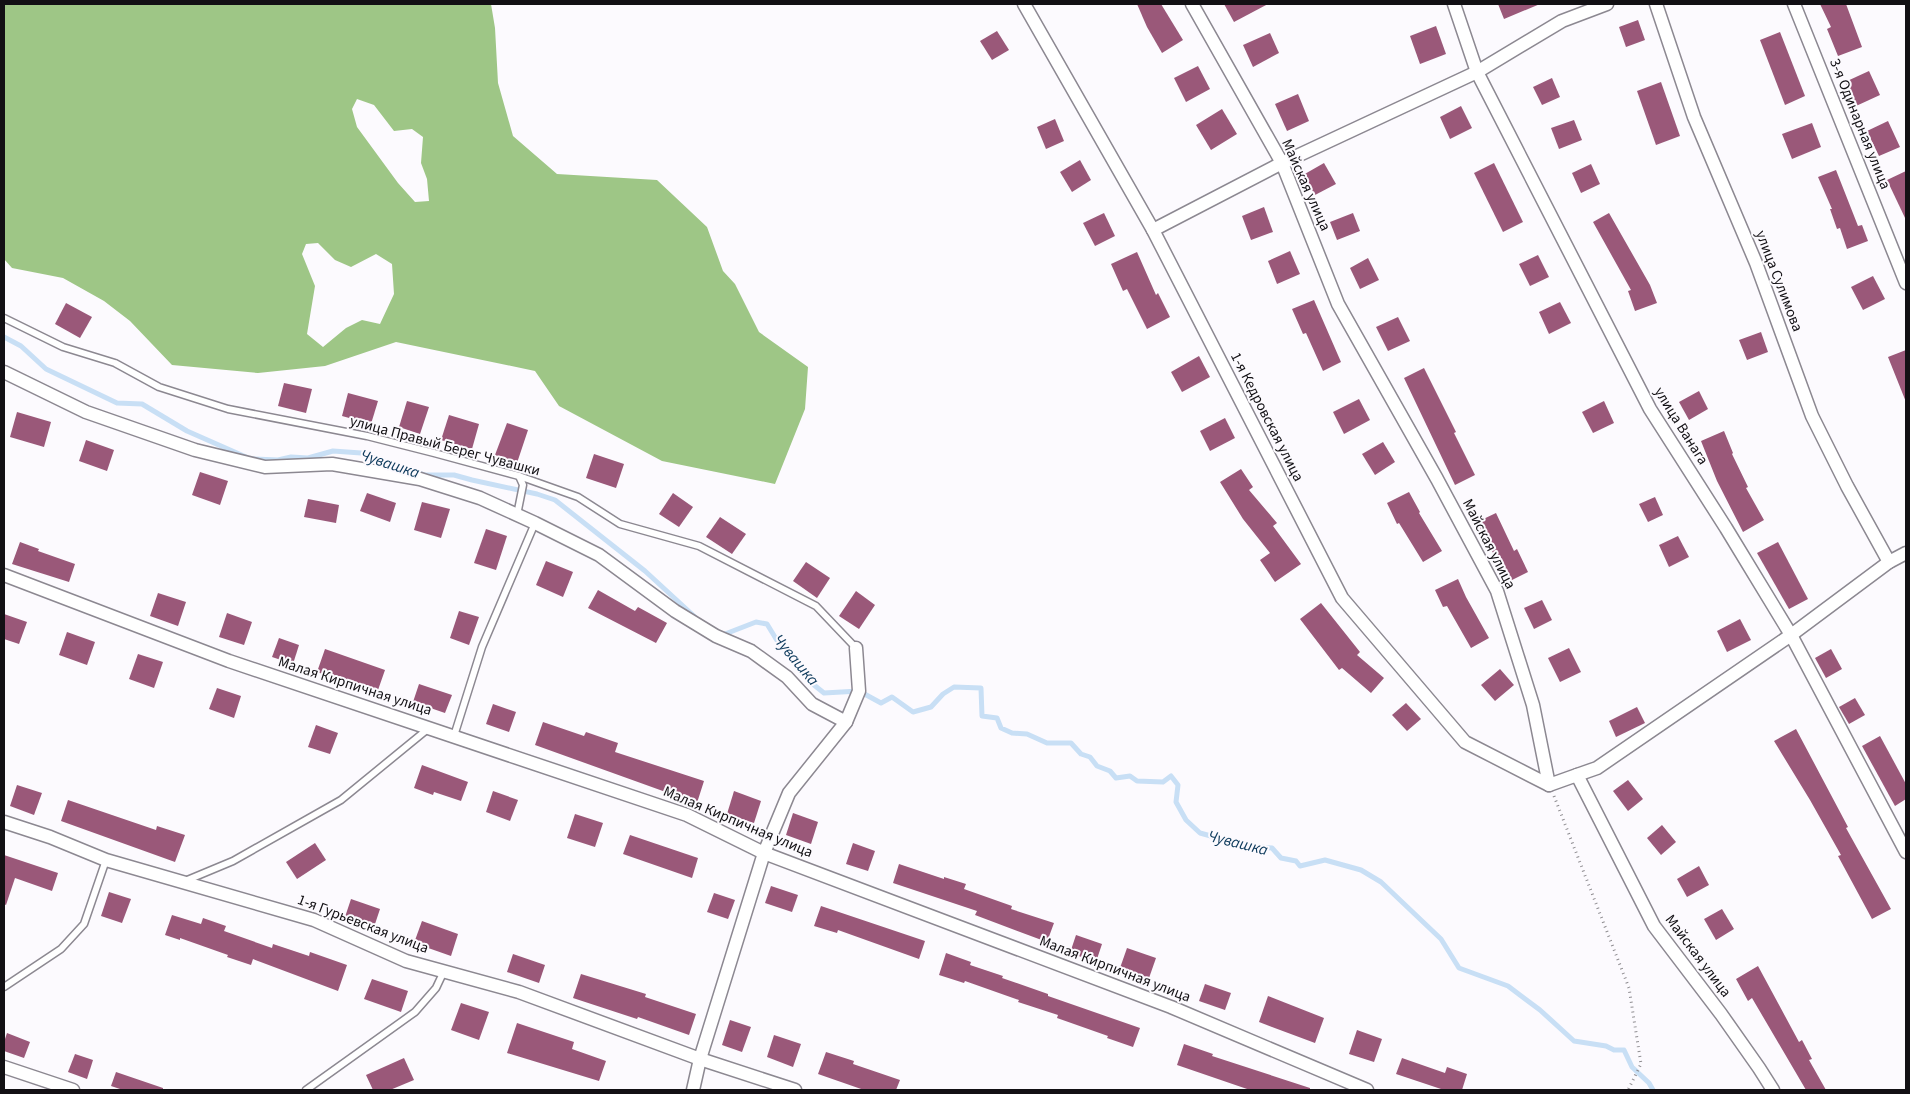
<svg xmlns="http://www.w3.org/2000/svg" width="1910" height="1094" viewBox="0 0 1910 1094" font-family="'Source Sans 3',sans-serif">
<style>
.forest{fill:#9ec686;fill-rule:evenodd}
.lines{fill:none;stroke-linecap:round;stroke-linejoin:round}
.stream{stroke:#c8dff5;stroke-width:5}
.building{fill:#9a5879}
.lane-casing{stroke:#8c8891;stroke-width:9}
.street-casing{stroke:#8c8891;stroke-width:15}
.path{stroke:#8f8d91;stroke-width:3;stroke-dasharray:1 4;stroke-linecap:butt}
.lane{stroke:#fff;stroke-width:6}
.street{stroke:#fff;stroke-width:12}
.labels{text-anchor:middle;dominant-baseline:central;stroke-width:4;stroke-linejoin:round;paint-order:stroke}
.street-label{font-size:15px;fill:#121014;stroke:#fcfafe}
.water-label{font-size:16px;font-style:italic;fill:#0c395b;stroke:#fcfafe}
</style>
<rect width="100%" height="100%" fill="#fcfafe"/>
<path class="forest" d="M4 4H491L495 28 498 83 513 136 557 174 657 180 707 227 723 271 735 284 759 332 808 367 805 409 775 484 662 461 559 406 535 371 396 342 325 366 258 373 172 365 130 321 104 301 63 278 12 268 4 259ZM357 99 374 105 394 131 412 129 423 137 421 163 427 179 429 201 415 202 398 183 357 127 352 109ZM318 243 335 260 351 267 376 254 392 264 394 294 380 324 362 320 346 328 323 347 307 334 315 286 302 254 306 244Z"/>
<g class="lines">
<g class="stream">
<path d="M4 337 21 346 46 369 117 403 142 404 187 431 246 457"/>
<path d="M254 459 278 460 291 457 308 458 333 451 361 453 425 475H454L472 480 537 494 555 500 645 571 695 617"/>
<path d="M719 634H725L756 622 767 624 781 647 792 655 814 685 824 693 859 691 881 703 892 697 913 712 931 707 943 694 954 687 981 688 982 716 997 718 1001 728 1012 733 1027 734 1047 743H1071L1081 754 1090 757 1097 766 1110 771 1116 778 1130 776 1137 781 1163 782 1171 776 1178 785 1176 802 1186 820 1200 833 1247 846 1272 848 1281 858 1296 861 1300 866 1325 860 1361 870 1381 882 1441 939 1459 968 1508 986 1540 1010 1574 1041 1606 1046 1614 1050H1624L1632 1067 1649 1083 1653 1090"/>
</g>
</g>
<g class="building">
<path d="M1137 4H1161L1183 40 1162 53 1147 27Z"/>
<path d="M1224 4H1268L1234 22Z"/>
<path d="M1498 4H1540L1504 19Z"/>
<path d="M1820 4H1846L1862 47 1838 56 1827 29 1831 27Z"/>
<path d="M1638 20 1645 40 1626 47 1619 27Z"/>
<path d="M1436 26 1446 54 1420 64 1410 36Z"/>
<path d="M997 31 1009 50 992 60 980 41Z"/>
<path d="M1780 32 1805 96 1785 105 1760 40Z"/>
<path d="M1270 33 1279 53 1253 67 1243 45Z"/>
<path d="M1198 66 1210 89 1186 102 1174 78Z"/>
<path d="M1869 71 1880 95 1856 106 1845 82Z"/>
<path d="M1552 78 1560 97 1542 105 1533 87Z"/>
<path d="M1661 82 1680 136 1656 145 1637 91Z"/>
<path d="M1298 94 1309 121 1287 131 1275 104Z"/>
<path d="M1461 106 1472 128 1450 139 1440 117Z"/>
<path d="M1222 109 1237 134 1211 150 1196 125Z"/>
<path d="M1055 119 1064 141 1046 149 1037 127Z"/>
<path d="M1574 120 1582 140 1559 149 1551 128Z"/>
<path d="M1888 121 1900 147 1879 156 1867 131Z"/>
<path d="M1812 123 1821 147 1792 159 1782 134Z"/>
<path d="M1080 160 1091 180 1072 192 1060 172Z"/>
<path d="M1324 163 1336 184 1315 195 1303 175Z"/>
<path d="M1494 163 1523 222 1503 232 1474 173Z"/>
<path d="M1591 164 1600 184 1581 193 1572 173Z"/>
<path d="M1836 170 1858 226 1862 225 1868 241 1847 249 1840 228 1837 229 1830 209H1832L1818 177Z"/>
<path d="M1906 171V220L1887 180Z"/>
<path d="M1264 207 1273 232 1251 240 1242 216Z"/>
<path d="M1104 213 1115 236 1095 246 1083 223Z"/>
<path d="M1353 213 1360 231 1337 240 1330 222Z"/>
<path d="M1609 213 1650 285 1657 303 1635 311 1628 291 1631 290 1593 222Z"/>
<path d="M1290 251 1300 274 1277 284 1268 261Z"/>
<path d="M1137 252 1156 295 1158 293 1170 317 1147 329 1127 289 1123 291 1111 264Z"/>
<path d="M1538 255 1549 277 1530 286 1519 264Z"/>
<path d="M1368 258 1379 280 1360 289 1350 268Z"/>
<path d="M1873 276 1885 299 1863 310 1851 287Z"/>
<path d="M1314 300 1341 362 1323 371 1306 333 1303 334 1292 309Z"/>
<path d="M1560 302 1571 323 1549 334 1539 312Z"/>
<path d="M66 303 92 317 80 338 55 324Z"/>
<path d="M1398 317 1410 341 1388 351 1376 327Z"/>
<path d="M1761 332 1768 352 1747 360 1739 340Z"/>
<path d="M1906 350V402L1888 357Z"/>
<path d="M1199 356 1210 377 1182 392 1171 372Z"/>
<path d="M1424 368 1456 432 1454 433 1475 475 1455 485 1404 378Z"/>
<path d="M284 383 312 389 306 413 278 406Z"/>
<path d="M1699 391 1708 409 1689 420 1679 402Z"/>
<path d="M348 393 378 401 371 424 342 416Z"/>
<path d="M1359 399 1370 420 1344 434 1333 412Z"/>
<path d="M407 401 429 407 420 434 399 427Z"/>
<path d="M1604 401 1614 423 1593 433 1582 412Z"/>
<path d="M17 412 51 422 44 447 10 437Z"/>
<path d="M449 415 479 424 472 449 441 440Z"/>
<path d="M1225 418 1235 438 1210 451 1200 431Z"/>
<path d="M507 423 528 430 517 463 495 455Z"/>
<path d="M1724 431 1733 453 1732 454 1748 487 1746 488 1764 520 1743 532 1717 481 1701 441Z"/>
<path d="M86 440 114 450 107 471 79 461Z"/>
<path d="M1383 442 1395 462 1375 475 1362 454Z"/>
<path d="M594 454 624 464 616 488 586 478Z"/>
<path d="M1241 469 1253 487 1249 490 1277 523 1273 526 1301 564 1275 582 1260 560 1270 553 1243 519 1220 482Z"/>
<path d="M200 472 228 481 220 505 192 495Z"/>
<path d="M1409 492 1420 512 1419 513 1442 551 1423 562 1399 523 1397 524 1387 503Z"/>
<path d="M367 493 396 503 390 522 360 511Z"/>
<path d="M673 493 693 507 679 527 659 514Z"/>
<path d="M1655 497 1663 515 1648 522 1639 504Z"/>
<path d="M308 499 339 505 336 523 304 517Z"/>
<path d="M422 502 450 509 441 538 414 530Z"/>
<path d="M1496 513 1514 551 1517 549 1528 572 1508 582 1477 522Z"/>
<path d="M720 517 746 534 732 554 706 537Z"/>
<path d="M486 529 507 536 496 570 474 563Z"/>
<path d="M1678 536 1689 557 1669 567 1659 545Z"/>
<path d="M20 542 39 549 38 551 75 564 69 582 12 564Z"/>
<path d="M1778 542 1808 599 1789 609 1757 553Z"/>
<path d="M546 561 573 572 563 597 536 585Z"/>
<path d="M806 562 830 578 817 598 793 581Z"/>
<path d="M1458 579 1466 597 1489 638 1471 648 1447 606 1443 607 1435 590Z"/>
<path d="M598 590 635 611 638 607 667 623 656 643 588 608Z"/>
<path d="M856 591 875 605 859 629 839 616Z"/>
<path d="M158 593 186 602 178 626 150 616Z"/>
<path d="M1542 600 1552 620 1534 629 1524 608Z"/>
<path d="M1321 603 1360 652 1357 655 1384 678 1371 693 1342 668 1339 670 1300 619Z"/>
<path d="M459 611 479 617 469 645 450 638Z"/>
<path d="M227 613 252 622 244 645 219 637Z"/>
<path d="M4 614 27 622 19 644 4 639Z"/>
<path d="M1740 619 1751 640 1727 652 1717 631Z"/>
<path d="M67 632 95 642 87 665 59 655Z"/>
<path d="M279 638 299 645 293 664 272 657Z"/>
<path d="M1569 648 1581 672 1560 682 1548 658Z"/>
<path d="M325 649 385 670 378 690 341 677 340 680 317 672Z"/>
<path d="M1831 649 1842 669 1826 678 1815 658Z"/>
<path d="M138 654 163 662 154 688 129 679Z"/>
<path d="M1500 669 1514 685 1495 701 1481 685Z"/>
<path d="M419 684 452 695 445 713 413 702Z"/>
<path d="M217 688 241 696 234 718 209 709Z"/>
<path d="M1855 698 1865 715 1849 724 1839 707Z"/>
<path d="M1406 703 1421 719 1407 731 1392 715Z"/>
<path d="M493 704 516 712 509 732 486 724Z"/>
<path d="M1637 707 1645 723 1616 737 1609 721Z"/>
<path d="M543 722 584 736 586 732 618 743 615 752 704 781 696 806 673 798 674 795 535 745Z"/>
<path d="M316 725 338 733 330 754 308 747Z"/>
<path d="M1796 729 1848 827 1846 828 1891 909 1872 919 1838 856 1841 855 1810 800 1774 741Z"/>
<path d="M1880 736 1906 784V799L1895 806 1862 746Z"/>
<path d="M422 765 468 782 461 801 434 792 433 795 414 788Z"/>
<path d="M1628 780 1643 799 1628 811 1613 791Z"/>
<path d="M17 785 42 793 34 815 10 806Z"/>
<path d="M493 791 518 800 510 821 486 812Z"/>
<path d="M734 791 761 801 754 823 727 814Z"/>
<path d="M68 800 156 830 157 826 185 835 175 862 61 821Z"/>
<path d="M793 813 818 822 811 844 786 835Z"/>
<path d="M575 814 603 823 595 847 567 838Z"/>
<path d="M1662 825 1676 842 1661 855 1647 838Z"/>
<path d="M630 835 698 858 692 878 623 854Z"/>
<path d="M315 843 326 860 297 879 286 862Z"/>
<path d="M853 843 875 851 868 871 846 864Z"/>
<path d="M4 855 58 873 52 891 15 878 6 905 4 904Z"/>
<path d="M899 864 944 879V877L966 884 964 889 1012 906 1011 909 1054 923 1047 942 975 915 977 911 893 883Z"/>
<path d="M1699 866 1709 885 1687 897 1677 879Z"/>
<path d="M771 886 798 895 792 912 765 903Z"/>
<path d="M109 892 131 899 122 923 101 916Z"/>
<path d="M714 893 735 900 728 919 707 912Z"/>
<path d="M351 899 380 909 374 927 345 917Z"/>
<path d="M821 906 925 941 919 959 838 930 837 933 814 926Z"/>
<path d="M1722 909 1734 929 1716 940 1704 919Z"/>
<path d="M172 915 201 924 203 918 226 926 224 931 272 948 273 944 309 956 310 952 347 965 338 991 253 959 251 965 227 957 228 955 180 938V940L165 935Z"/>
<path d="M422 921 458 934 451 956 414 943Z"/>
<path d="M1076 935 1102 944 1096 962 1070 953Z"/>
<path d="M1127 948 1156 958 1149 978 1120 968Z"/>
<path d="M946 953 971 962 970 965 1003 976 1002 978 1048 994V996L1140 1028 1133 1047 1107 1038 1108 1036 1057 1018 1058 1015 1018 1002 1019 1000 965 981 964 983 939 975Z"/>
<path d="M513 954 545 965 539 983 507 972Z"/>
<path d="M1758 966 1799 1042 1802 1040 1812 1059 1809 1060 1826 1090H1806L1752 998 1748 1001 1736 979Z"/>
<path d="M581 974 646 994 645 997 696 1014 689 1035 638 1017 637 1019 573 998Z"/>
<path d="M372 979 408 991 401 1012 364 999Z"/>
<path d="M1205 984 1231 993 1225 1010 1199 1001Z"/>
<path d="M1268 996 1324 1018 1315 1043 1259 1022Z"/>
<path d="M461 1003 489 1012 479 1040 451 1030Z"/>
<path d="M730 1020 751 1027 742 1052 722 1045Z"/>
<path d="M517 1023 574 1042 572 1049 606 1061 599 1081 507 1053Z"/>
<path d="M1357 1030 1382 1039 1374 1062 1349 1054Z"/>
<path d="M7 1033 30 1042 24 1058 4 1051V1042Z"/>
<path d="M774 1035 801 1044 793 1067 767 1057Z"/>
<path d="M1184 1044 1213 1054 1212 1056 1310 1088V1090H1250L1177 1065Z"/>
<path d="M826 1052 854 1061 853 1064 900 1080 896 1090H864L818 1074Z"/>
<path d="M75 1054 93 1060 87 1079 68 1072Z"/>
<path d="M404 1058 414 1080 390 1090H373L366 1075Z"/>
<path d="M1402 1058 1445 1073 1447 1067 1467 1074 1462 1090H1444L1396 1074Z"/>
<path d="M116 1072 163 1088V1090H123L111 1086Z"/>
</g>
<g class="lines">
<defs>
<g id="lane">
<path d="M4 318 63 347 115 363 159 387 228 409 367 436 434 453 519 476 578 497 620 524 699 546 816 606 856 648"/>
<path d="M517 515 523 485 519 476"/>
<path d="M454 736 482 647 535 523"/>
<path d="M185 881 233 861 341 800 429 728"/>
<path d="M4 987 61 949 84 924 106 860"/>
<path d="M306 1090 415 1012 436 988 444 971"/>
</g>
<g id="street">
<path d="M1024 4 1153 230 1342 598 1465 742 1549 785"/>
<path d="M1192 4 1282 163 1338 304 1437 479 1497 591 1533 705 1549 785 1577 775 1654 926 1721 1014 1759 1068 1773 1090"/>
<path d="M1454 4 1477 72 1650 409 1726 528 1791 635 1906 852"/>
<path d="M1656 4 1694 117 1756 263 1812 416 1847 486 1889 562"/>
<path d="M1794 4 1906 283"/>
<path d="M1153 230 1282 163 1477 72 1562 21 1607 4"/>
<path d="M4 372 86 412 195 450 265 467 332 464 420 479 480 498 535 523 599 555 675 611 716 636 751 651 787 677 812 704 846 722"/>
<path d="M4 575 229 661 687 815 764 853 1171 1007 1367 1090"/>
<path d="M1577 775 1597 768 1791 635 1889 562 1906 553"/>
<path d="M4 822 50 837 106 860 314 920 406 961 519 992 700 1059 795 1090"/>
<path d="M4 1067 73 1090"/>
<path d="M693 1090 700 1059 764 853 789 793 846 722 859 691 856 648"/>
</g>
</defs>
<use href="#lane" class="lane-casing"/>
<use href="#street" class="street-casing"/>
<path class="path" d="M1554 796 1629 988 1641 1064 1628 1090"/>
<use href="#lane" class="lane"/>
<use href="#street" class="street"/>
</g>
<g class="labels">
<g class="street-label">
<text transform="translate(1860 124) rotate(68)">3-я Одинарная улица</text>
<text transform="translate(1306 185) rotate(66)">Майская улица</text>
<text transform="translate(1779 281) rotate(69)">улица Сулимова</text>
<text transform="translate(1267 417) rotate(63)">1-я Кедровская улица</text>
<text transform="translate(1681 426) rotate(58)">улица Ванага</text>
<text transform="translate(445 446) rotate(15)">улица Правый Берег Чувашки</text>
<text transform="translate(1489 544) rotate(63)">Майская улица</text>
<text transform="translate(355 686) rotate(18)">Малая Кирпичная улица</text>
<text transform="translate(738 822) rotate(23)">Малая Кирпичная улица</text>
<text transform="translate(363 924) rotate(21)">1-я Гурьевская улица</text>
<text transform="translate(1698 956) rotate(53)">Майская улица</text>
<text transform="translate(1115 969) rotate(21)">Малая Кирпичная улица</text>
</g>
<g class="water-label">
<text transform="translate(390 464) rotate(18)">Чувашка</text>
<text transform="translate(796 660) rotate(50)">Чувашка</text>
<text transform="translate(1238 843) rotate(14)">Чувашка</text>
</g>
</g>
<rect width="1910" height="1094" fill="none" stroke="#121014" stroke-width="10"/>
</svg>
